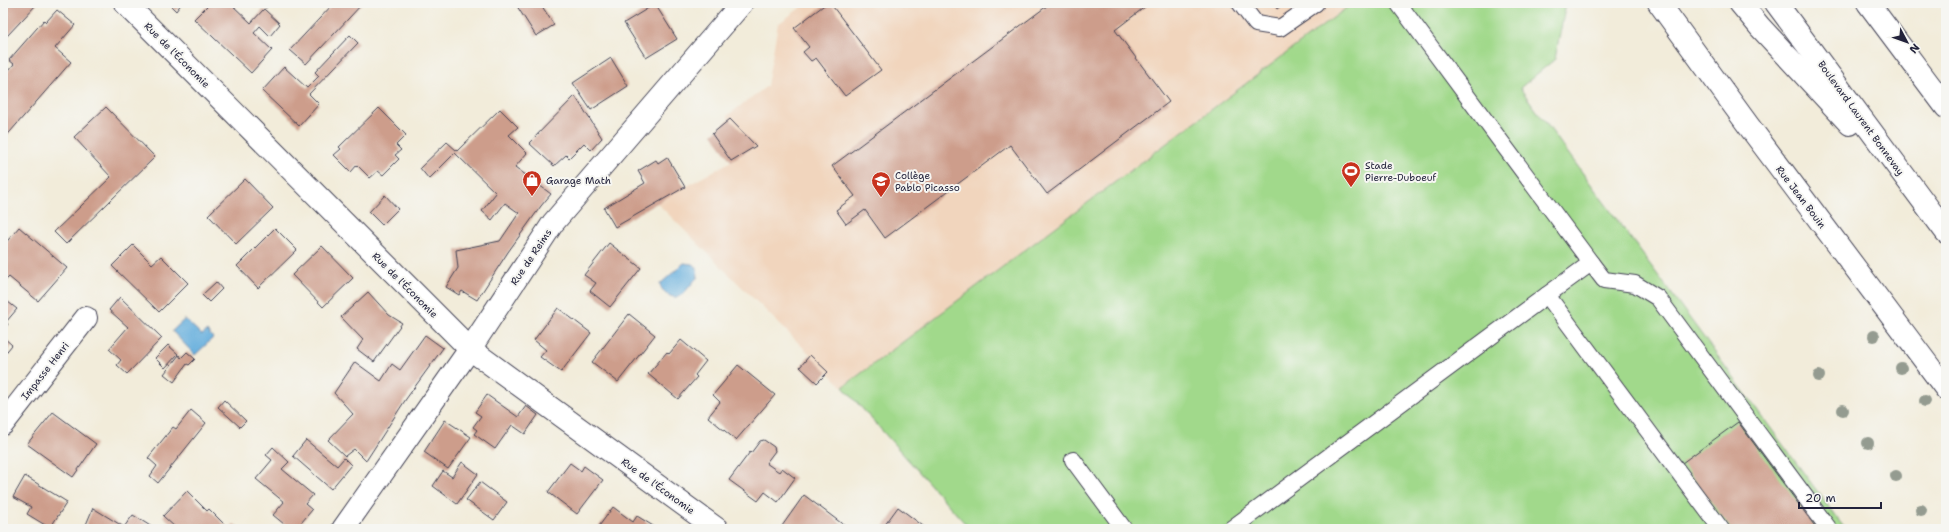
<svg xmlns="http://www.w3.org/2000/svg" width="1949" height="532" viewBox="0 0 1949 532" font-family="'Shantell Sans',sans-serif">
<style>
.built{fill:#f1d5bd}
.green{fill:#a1d98b;stroke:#627e63}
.water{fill:#65aedd;stroke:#44688c}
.building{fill:#cd9d8b}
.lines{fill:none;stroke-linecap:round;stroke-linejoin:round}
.service-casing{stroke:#414053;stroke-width:18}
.minor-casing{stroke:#414053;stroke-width:24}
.trunk-casing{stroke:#414053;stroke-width:24}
.service{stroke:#fff;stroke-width:16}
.minor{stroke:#fff;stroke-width:22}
.trunk{stroke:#fff;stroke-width:22}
.tree{fill:#949b90}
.labels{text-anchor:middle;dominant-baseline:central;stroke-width:4;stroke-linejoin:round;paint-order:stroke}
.street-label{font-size:10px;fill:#22223b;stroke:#f6f6f2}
.poi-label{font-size:10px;fill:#22223b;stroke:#f6f6f2;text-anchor:start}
</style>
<rect width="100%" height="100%" fill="#f6f6f2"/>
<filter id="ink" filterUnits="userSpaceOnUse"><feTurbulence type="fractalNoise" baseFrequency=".025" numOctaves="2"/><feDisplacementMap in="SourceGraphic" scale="8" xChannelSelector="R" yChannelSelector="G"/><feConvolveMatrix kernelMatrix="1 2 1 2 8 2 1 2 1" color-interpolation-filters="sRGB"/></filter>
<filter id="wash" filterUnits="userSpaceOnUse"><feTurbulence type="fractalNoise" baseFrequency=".012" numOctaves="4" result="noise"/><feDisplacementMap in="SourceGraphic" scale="16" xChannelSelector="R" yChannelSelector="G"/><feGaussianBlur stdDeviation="0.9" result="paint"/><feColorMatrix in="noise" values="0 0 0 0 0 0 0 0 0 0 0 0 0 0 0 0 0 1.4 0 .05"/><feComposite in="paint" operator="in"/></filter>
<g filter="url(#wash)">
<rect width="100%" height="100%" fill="#f2ecda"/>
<path class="built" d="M807 3H1353L843 387 657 203 756 147 727 116 767 86 778 24Z"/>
<path class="green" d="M1353 3H1566L1555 59 1520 88 1845 529H970L843 387Z"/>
<g class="water">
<path d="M684 263 692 264 697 267 698 277C685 289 679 309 661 288L660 284Z"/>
<path d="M185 319 202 335 207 331 213 338 195 355 172 331Z"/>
</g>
<g id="blocks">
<g class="building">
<path d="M3 3H36L37 4 7 36 3 32Z"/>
<path d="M168 3H182L176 11Z"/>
<path d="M210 3H230L251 23 264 9 280 24 270 36 260 26 254 33 272 50 251 73 194 19Z"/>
<path d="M260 3H270L266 8Z"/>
<path d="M334 3H363L306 64 290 50Z"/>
<path d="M515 3H540L554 25 536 36Z"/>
<path d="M827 3H830L881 70 845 96 816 58 811 61 803 52 809 47 794 28Z"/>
<path d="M1051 3H1150L1115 30 1169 102 1047 194 1010 145 885 238 865 210 846 224 836 210 855 196 832 166Z"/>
<path d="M1273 3H1285L1277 9Z"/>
<path d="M655 4 677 39 646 58 624 23Z"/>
<path d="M57 10 75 25 55 48 71 62 3 140V77L14 64 9 60 44 20 46 22Z"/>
<path d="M350 35 358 43 309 94 319 104 299 126 262 91 284 67 307 88 319 76 315 72Z"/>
<path d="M611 58 628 86 591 110 573 83Z"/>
<path d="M575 96 602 138 591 150 584 143 569 158 566 155 554 166 529 143Z"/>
<path d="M106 107 155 157 66 244 54 232 111 177 74 137Z"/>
<path d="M379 108 406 135 396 145 401 150 395 155 399 159 383 175 378 171 370 178 357 165 351 172 334 155 341 149 339 147Z"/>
<path d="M500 109 518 127 509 135 527 153 515 167 551 194 541 206 508 252 477 300 462 291 459 295 446 287 458 268 456 250 500 241 519 213 505 203 492 220 482 211 496 193 455 153 429 179 420 168 447 142 457 151Z"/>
<path d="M730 119 756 146 731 161 712 134Z"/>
<path d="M667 157 685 187 615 227 604 208 645 183 638 171 656 160 658 163Z"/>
<path d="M245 179 273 208 236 244 208 215Z"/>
<path d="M385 195 398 209 382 225 369 212Z"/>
<path d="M19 227 67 268 38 301 9 277 3 283V246Z"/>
<path d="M275 228 297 250 258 288 237 266Z"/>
<path d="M609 243 641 268 610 307 590 291 596 283 584 275Z"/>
<path d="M133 245 152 264 161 256 188 283 159 312 112 266Z"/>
<path d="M322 246 353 278 323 307 292 275Z"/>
<path d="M216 282 222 289 209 302 202 295Z"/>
<path d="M368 292 389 315 402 323 374 362 357 349 363 340 341 317Z"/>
<path d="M120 297 162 338 127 374 117 365 121 360 109 349 128 327 109 310Z"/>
<path d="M3 298 17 309 6 322 8 324 3 331Z"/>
<path d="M558 308 591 333 561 372 540 357 546 350 534 340Z"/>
<path d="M629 314 655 335 618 382 592 362Z"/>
<path d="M425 335 443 348 406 399 366 461 354 449 345 456 328 440 353 414 334 393 355 362 381 381 392 364 400 370Z"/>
<path d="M3 337 12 345 3 356Z"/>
<path d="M681 340 706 361 695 375 697 377 678 399 648 374 667 352 669 354Z"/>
<path d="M168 345 178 354 165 368 155 358Z"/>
<path d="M187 352 195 359 189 365 187 364 174 382 164 374 179 355 181 358Z"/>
<path d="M810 355 828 372 817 383 800 367Z"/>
<path d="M738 365 775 395 736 440 708 417 720 402 713 395Z"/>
<path d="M487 395 518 417 526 406 538 415 525 434 512 425 495 449 474 434 477 430 473 427 481 416 475 412Z"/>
<path d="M224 400 246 421 240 427 218 407Z"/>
<path d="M191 410 206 423 158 483 150 476 157 466 148 458 173 427 176 429Z"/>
<path d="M53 412 96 444 73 477 27 444Z"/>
<path d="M445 420 471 437 448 469 424 452Z"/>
<path d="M1738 422 1817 529H1731L1682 463Z"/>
<path d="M306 440 337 466 344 458 351 465 331 489 293 456Z"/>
<path d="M764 440 774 447 775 451 766 463 779 472 782 468 795 478 778 502 765 492 758 501 729 480 750 452 751 453 760 441Z"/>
<path d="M273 447 289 462 282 469 313 495 305 504 312 510 296 529H290L273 515 284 502 256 479 272 460 266 455Z"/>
<path d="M462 462 478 474 457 504 433 486 443 471 452 477Z"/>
<path d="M570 463 581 471 584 466 603 480 577 514 548 492Z"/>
<path d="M25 476 67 502 50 528 27 514 31 507 13 497Z"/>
<path d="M480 482 507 502 494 520 466 500Z"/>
<path d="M187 491 207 511 209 509 229 529 234 524 240 529H177L163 516Z"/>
<path d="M804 495 849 529H786L782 526Z"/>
<path d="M613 507 633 522 637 516 658 529H597Z"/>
<path d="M898 507 927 529H882Z"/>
<path d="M93 508 124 527 133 515 155 529H89L85 527Z"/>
</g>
</g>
</g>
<g filter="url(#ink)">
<use href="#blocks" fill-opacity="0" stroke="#414053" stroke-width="1"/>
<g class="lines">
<defs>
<g id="service">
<path d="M1240 3 1256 24 1280 28 1316 3"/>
<path d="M1398 3 1591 263 1547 295"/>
<path d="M1591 263 1604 280 1635 284 1658 298 1829 529"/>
<path d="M1073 460 1124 529"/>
<path d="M1231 529 1547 295 1721 529"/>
</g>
<g id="minor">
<path d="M125 3 470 349 717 529"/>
<path d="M1659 3 1748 125 1946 389"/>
<path d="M3 424 86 318"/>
<path d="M343 529 470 349 553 223 742 3"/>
</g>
<g id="trunk">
<path d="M1740 3 1760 27 1850 124"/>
<path d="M1776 3 1946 232"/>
<path d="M1868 3 1946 107"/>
</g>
</defs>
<use href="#service" class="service-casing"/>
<use href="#minor" class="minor-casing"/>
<use href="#trunk" class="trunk-casing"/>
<use href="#service" class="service"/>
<use href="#minor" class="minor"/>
<use href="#trunk" class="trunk"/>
</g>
<g class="tree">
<circle cx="1874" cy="336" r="6"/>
<circle cx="1901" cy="368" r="6"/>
<circle cx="1819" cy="376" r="6"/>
<circle cx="1925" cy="401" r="6"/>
<circle cx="1843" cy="410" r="6"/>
<circle cx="1868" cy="443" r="6"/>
<circle cx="1896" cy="476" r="6"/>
<circle cx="1921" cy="510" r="6"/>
</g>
</g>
<defs>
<symbol id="stadium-pin" viewBox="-11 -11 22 30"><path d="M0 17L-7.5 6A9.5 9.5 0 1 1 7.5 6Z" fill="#c8321e" stroke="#f6f6f2"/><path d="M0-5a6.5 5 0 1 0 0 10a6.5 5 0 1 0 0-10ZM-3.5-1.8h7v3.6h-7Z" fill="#fff"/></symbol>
<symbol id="shop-pin" viewBox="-11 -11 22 30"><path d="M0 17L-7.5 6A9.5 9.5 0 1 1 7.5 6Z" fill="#c8321e" stroke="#f6f6f2"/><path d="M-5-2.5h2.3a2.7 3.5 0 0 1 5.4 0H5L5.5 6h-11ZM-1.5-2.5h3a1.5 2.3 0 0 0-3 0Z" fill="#fff"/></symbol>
<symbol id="school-pin" viewBox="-11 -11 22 30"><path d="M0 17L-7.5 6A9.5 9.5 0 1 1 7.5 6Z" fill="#c8321e" stroke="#f6f6f2"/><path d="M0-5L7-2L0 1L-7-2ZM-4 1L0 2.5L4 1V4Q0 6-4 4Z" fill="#fff"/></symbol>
</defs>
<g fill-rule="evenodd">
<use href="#stadium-pin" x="1340" y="160" width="22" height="30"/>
<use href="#shop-pin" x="521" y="169" width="22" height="30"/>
<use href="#school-pin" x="870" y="170" width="22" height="30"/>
</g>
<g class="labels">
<g class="street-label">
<text transform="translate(177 55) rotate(45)">Rue de l'Économie</text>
<text transform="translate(1861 118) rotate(54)">Boulevard Laurent Bonnevay</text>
<text transform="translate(1801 197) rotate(53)">Rue Jean Bouin</text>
<text transform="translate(531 257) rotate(-56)">Rue de Reims</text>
<text transform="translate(405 285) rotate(45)">Rue de l'Économie</text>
<text transform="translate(45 371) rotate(-52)">Impasse Henri</text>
<text transform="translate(658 486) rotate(36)">Rue de l'Économie</text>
</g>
<g class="poi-label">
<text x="1365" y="165">Stade<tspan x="1365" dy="12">Pierre-Duboeuf</tspan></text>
<text x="895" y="175">Collège<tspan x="895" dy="12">Pablo Picasso</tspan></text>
<text x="546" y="180">Garage Math</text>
</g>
</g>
<rect width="1949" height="532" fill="none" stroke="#f6f6f2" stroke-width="16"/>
<g transform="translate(1907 42) rotate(131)" stroke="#f6f6f2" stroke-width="3" paint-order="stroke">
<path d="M0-3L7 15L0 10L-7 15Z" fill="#22223b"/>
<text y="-6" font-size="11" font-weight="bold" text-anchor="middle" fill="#22223b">N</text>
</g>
<path d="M1799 502v6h82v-6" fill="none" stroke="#22223b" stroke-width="2"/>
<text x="1805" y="502" font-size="12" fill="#22223b" stroke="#f6f6f2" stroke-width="3" paint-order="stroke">20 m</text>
</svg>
